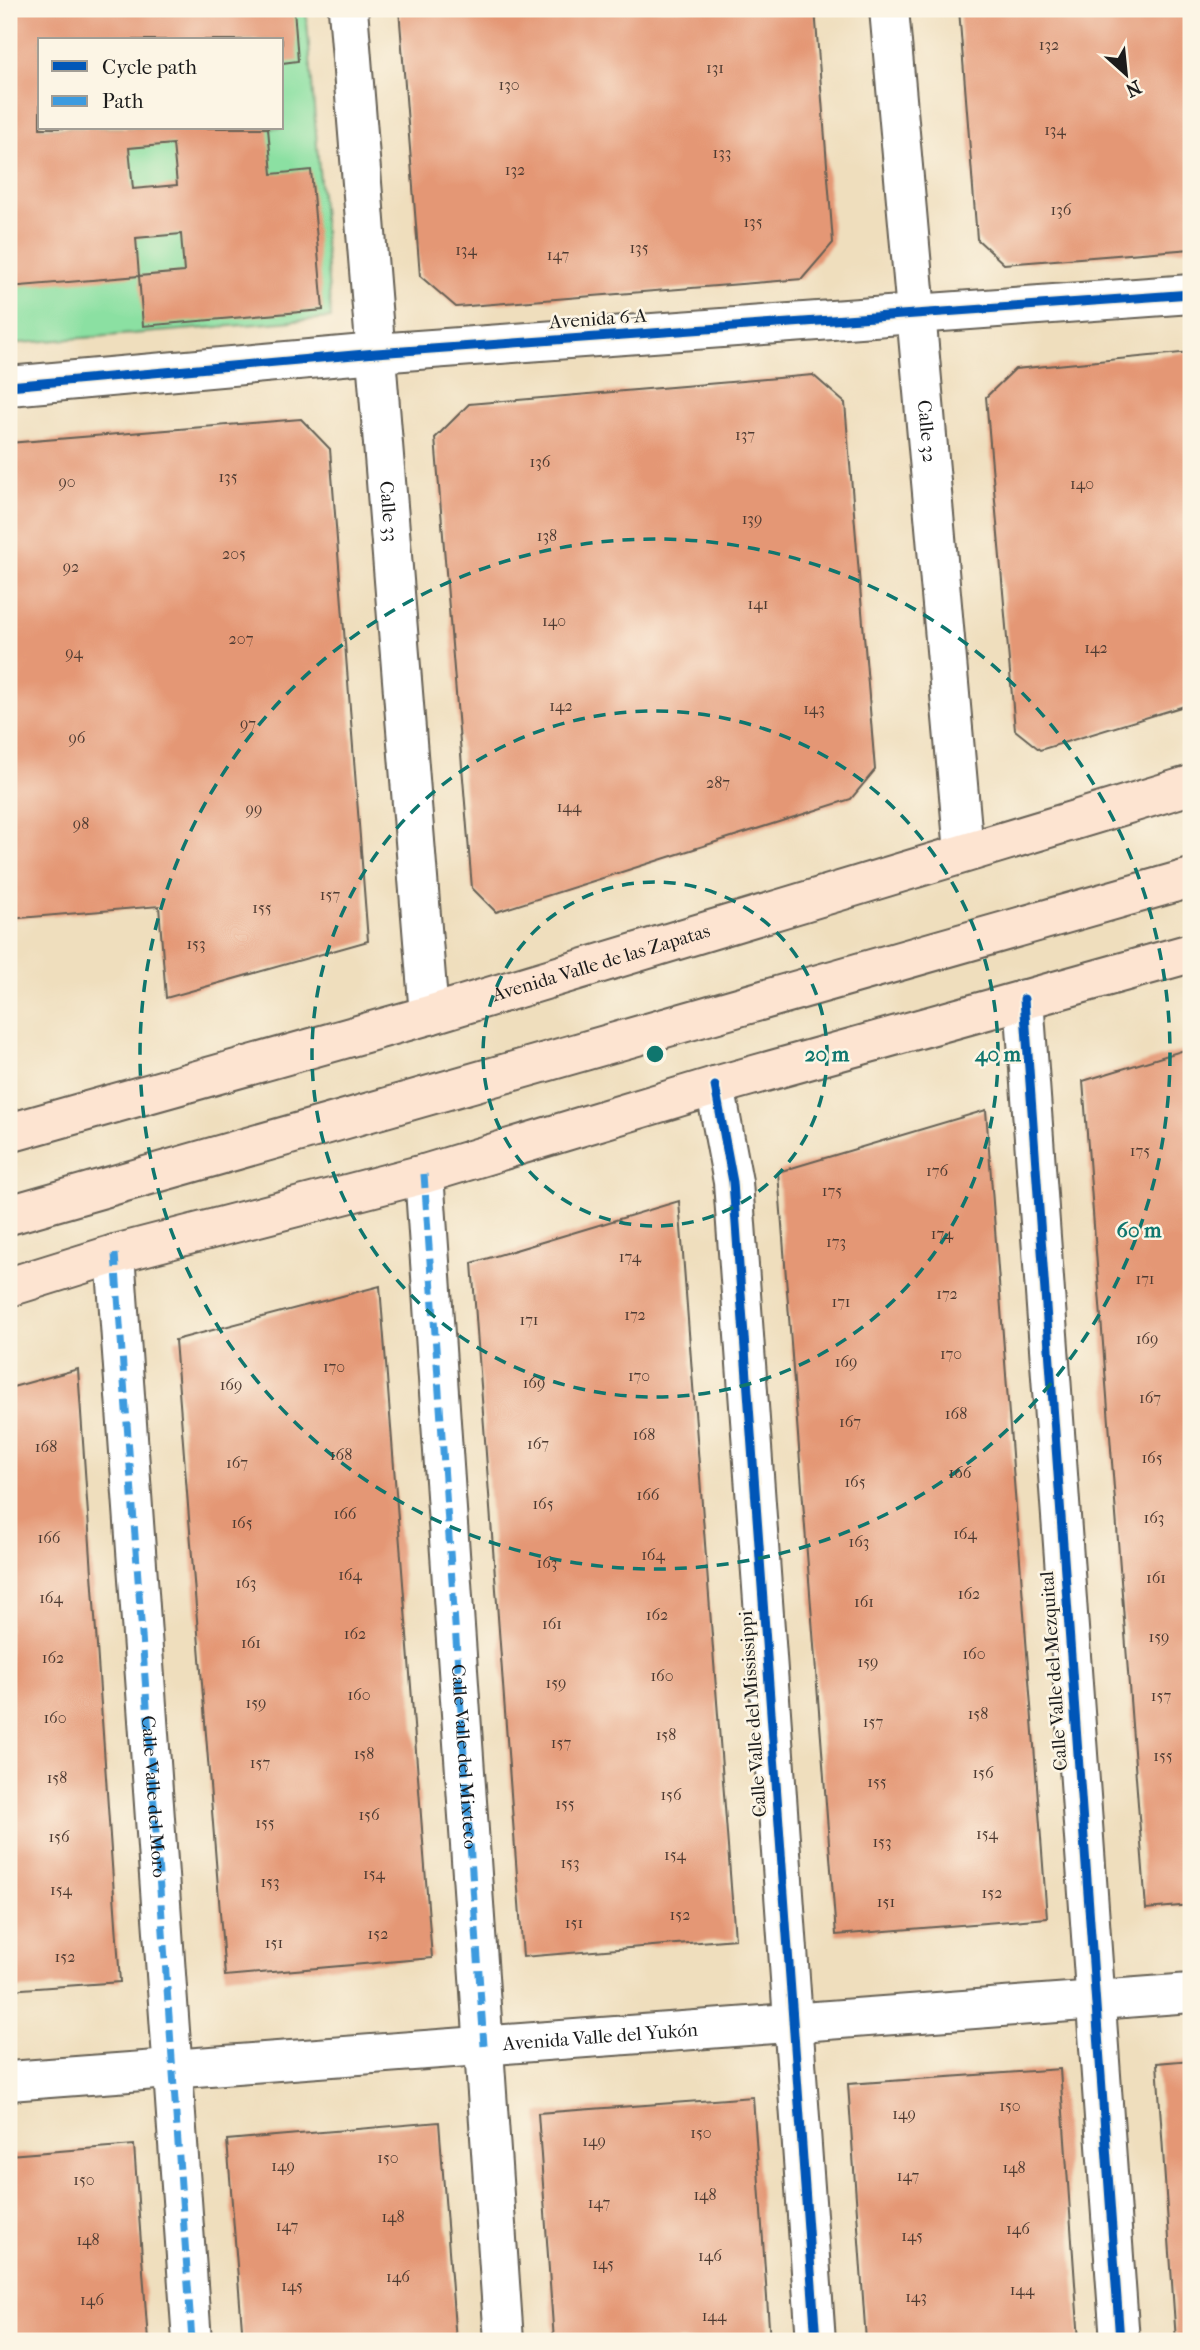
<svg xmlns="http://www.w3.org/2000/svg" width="1200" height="2350" viewBox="0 0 1200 2350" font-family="'IM FELL French Canon',serif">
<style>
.green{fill:#8be0a2;stroke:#547e5f;stroke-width:2;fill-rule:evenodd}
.building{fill:#e49774;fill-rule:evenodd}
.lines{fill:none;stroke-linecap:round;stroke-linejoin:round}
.minor-casing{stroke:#666054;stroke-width:42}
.tertiary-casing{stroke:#666054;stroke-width:42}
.secondary-casing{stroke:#666054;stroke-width:42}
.minor{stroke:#fff;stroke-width:38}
.tertiary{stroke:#fff;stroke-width:38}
.secondary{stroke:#fde4d1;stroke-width:38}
.quiet{stroke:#3c9bdf;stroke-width:7;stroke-dasharray:14 7;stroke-linecap:butt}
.cycleway-casing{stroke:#fcf5e5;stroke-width:13}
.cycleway{stroke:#0057b8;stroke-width:9}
.ring{fill:none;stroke:#0f766e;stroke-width:3.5;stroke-dasharray:12 9}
.labels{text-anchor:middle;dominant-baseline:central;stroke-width:5;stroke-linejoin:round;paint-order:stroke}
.number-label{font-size:16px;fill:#4e3b32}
.street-label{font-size:19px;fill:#1c1c1c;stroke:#fcf5e5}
.centre{fill:#0f766e;stroke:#fcf5e5;stroke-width:3.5}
.ring-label{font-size:21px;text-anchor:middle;font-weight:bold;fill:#0f766e;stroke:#fcf5e5;stroke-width:5;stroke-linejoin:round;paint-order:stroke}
</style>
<rect width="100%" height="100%" fill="#fcf5e5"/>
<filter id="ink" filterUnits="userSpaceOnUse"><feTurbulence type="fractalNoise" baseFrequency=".0143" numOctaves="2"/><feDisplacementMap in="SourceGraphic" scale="14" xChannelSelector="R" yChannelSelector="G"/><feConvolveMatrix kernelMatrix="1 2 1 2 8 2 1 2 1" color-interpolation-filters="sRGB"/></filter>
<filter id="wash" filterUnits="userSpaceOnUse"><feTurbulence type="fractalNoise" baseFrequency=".00686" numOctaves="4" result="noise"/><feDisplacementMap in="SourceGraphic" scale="28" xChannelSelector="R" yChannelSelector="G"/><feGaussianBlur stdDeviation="1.57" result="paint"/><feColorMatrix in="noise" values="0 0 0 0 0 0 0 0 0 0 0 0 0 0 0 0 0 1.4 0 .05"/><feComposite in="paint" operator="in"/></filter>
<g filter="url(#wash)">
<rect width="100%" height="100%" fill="#efdebd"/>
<path class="green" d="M9 9H306L331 318 9 344ZM40 40H282V128H40Z"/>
<g id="blocks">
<g class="building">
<path d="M9 9H294L298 61 282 63V40H40V128H268L272 174 311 170 323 310 143 326 139 276 184 272 181 234 136 238 139 276 9 287ZM173 144 177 185 133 189 129 148Z"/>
<path d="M399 9H815L833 243 802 279 456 307 420 276Z"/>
<path d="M959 9H1191V249L1004 264 977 239Z"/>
<path d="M1191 352V704L1040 750 1015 730 986 397 1015 369Z"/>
<path d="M813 375 845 403 875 770 851 799 496 912 472 888 435 438 469 404Z"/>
<path d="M301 419 330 449 368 941 166 998 159 906 9 919V443Z"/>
<path d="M1191 1048V1905L1146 1909 1083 1081Z"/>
<path d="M986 1110 1047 1918 836 1935 778 1172Z"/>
<path d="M679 1201 735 1939 523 1957 472 1263Z"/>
<path d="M380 1286 432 1958 225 1976 175 1340Z"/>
<path d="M78 1369 120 1982 9 1990V1388Z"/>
<path d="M1191 2060V2341H1176L1157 2063Z"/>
<path d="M1060 2069 1079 2341H866L848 2084Z"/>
<path d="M753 2097 770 2341H554L538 2113Z"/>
<path d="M439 2122 456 2341H243L227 2140Z"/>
<path d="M134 2145 148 2341H9V2155Z"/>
</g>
</g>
</g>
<g filter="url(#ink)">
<use href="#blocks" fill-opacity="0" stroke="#666054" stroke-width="2"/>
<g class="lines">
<defs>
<g id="minor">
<path id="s1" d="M348 9 429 1015"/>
<path d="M9 386 376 353 1191 294"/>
<path d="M1024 999 1120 2341"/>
<path d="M715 1086 733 1182 816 2341"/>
<path d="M424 1174 504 2341"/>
<path id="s2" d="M115 1254 192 2341"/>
</g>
<g id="tertiary">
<path id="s3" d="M889 9 964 852"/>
<path id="s4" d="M9 2081 1191 1993"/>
</g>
<g id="secondary">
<path id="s5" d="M9 1133 429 1015 1191 785"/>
<path d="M9 1215 1191 878"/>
<path d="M9 1287 115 1254 424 1174 715 1086 1191 953"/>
</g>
</defs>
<use href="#minor" class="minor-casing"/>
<use href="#tertiary" class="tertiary-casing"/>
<use href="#secondary" class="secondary-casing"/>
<use href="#minor" class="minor"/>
<use href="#tertiary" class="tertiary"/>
<use href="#secondary" class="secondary"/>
<g class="quiet">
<path id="s6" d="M424 1174 484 2046"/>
<path d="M115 1254 192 2341"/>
</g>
<defs>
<g id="cycleway">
<path d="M9 386 376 353 1191 294"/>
<path d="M1024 999 1120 2341"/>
<path d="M715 1086 733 1182 816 2341"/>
</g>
</defs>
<use href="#cycleway" class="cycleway-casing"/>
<use href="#cycleway" class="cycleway"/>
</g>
</g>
<g class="ring">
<circle cx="655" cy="1054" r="172"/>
<circle cx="655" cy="1054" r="343"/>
<circle cx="655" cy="1054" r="515"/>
</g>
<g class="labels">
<g class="number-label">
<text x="1049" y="44">132</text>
<text x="715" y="67">131</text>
<text x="509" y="84">130</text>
<text x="1055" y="129">134</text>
<text x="722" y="152">133</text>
<text x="515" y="169">132</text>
<text x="1061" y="209">136</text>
<text x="753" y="221">135</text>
<text x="639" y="247">135</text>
<text x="466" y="249">134</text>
<text x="558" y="254">147</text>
<text x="745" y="434">137</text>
<text x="540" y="461">136</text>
<text x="228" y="476">135</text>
<text x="67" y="481">90</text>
<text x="1082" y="483">140</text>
<text x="752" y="518">139</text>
<text x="547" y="535">138</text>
<text x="234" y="553">205</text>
<text x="71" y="566">92</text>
<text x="758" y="603">141</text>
<text x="554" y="620">140</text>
<text x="241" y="638">207</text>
<text x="1096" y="647">142</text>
<text x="74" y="652">94</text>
<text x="561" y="705">142</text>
<text x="814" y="708">143</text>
<text x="248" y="723">97</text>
<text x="77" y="737">96</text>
<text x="718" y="782">287</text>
<text x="569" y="806">144</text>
<text x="254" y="808">99</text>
<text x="81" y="823">98</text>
<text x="330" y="894">157</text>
<text x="262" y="907">155</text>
<text x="196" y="943">153</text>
<text x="1140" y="1150">175</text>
<text x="937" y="1170">176</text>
<text x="832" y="1190">175</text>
<text x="942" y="1233">174</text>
<text x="836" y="1241">173</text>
<text x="630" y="1256">174</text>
<text x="1145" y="1278">171</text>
<text x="947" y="1293">172</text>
<text x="841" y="1301">171</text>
<text x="635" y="1314">172</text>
<text x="529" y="1319">171</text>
<text x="1147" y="1338">169</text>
<text x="951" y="1353">170</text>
<text x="846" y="1361">169</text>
<text x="334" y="1366">170</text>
<text x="639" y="1375">170</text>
<text x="534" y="1382">169</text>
<text x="231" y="1384">169</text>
<text x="1150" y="1397">167</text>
<text x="956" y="1413">168</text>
<text x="850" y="1421">167</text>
<text x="644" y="1434">168</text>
<text x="538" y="1443">167</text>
<text x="46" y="1446">168</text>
<text x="341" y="1454">168</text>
<text x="1152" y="1457">165</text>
<text x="237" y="1462">167</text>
<text x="960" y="1472">166</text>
<text x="855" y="1481">165</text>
<text x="648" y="1494">166</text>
<text x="543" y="1503">165</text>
<text x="345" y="1513">166</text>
<text x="1154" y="1517">163</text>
<text x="242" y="1522">165</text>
<text x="965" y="1533">164</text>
<text x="49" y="1537">166</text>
<text x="859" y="1541">163</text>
<text x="653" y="1554">164</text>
<text x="547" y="1562">163</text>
<text x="350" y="1574">164</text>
<text x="1156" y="1577">161</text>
<text x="246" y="1582">163</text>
<text x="969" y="1593">162</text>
<text x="51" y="1597">164</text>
<text x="864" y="1601">161</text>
<text x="657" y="1614">162</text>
<text x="552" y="1623">161</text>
<text x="355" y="1633">162</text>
<text x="1159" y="1636">159</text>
<text x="251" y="1642">161</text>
<text x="974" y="1653">160</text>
<text x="53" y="1657">162</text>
<text x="868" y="1661">159</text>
<text x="662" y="1675">160</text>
<text x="556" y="1682">159</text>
<text x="359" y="1694">160</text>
<text x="1161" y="1695">157</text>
<text x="256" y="1702">159</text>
<text x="978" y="1713">158</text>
<text x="55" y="1717">160</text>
<text x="873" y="1721">157</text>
<text x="666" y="1734">158</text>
<text x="561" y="1742">157</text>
<text x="364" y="1753">158</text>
<text x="1163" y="1755">155</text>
<text x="260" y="1762">157</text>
<text x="983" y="1772">156</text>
<text x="57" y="1777">158</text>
<text x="877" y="1781">155</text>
<text x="671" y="1794">156</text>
<text x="565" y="1803">155</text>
<text x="369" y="1814">156</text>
<text x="265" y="1822">155</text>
<text x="987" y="1833">154</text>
<text x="59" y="1836">156</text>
<text x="882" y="1841">153</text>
<text x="675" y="1854">154</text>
<text x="570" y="1862">153</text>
<text x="374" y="1873">154</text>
<text x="270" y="1881">153</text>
<text x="61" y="1889">154</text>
<text x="992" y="1892">152</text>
<text x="886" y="1901">151</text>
<text x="680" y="1914">152</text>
<text x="574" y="1922">151</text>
<text x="378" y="1933">152</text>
<text x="274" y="1942">151</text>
<text x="65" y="1956">152</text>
<text x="1010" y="2105">150</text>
<text x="904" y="2113">149</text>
<text x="701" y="2132">150</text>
<text x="594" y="2140">149</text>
<text x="388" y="2157">150</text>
<text x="283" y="2165">149</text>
<text x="1014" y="2167">148</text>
<text x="908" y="2175">147</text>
<text x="84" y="2179">150</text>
<text x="705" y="2194">148</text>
<text x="599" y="2202">147</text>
<text x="393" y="2216">148</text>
<text x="287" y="2225">147</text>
<text x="1018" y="2228">146</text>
<text x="912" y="2235">145</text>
<text x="88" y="2239">148</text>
<text x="710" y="2255">146</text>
<text x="603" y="2263">145</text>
<text x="398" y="2276">146</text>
<text x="292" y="2285">145</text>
<text x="1022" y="2289">144</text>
<text x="916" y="2296">143</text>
<text x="92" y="2299">146</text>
<text x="714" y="2315">144</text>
</g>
<g class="street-label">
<text transform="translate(598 319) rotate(-4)">Avenida 6-A</text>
<text stroke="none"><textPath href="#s3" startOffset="424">Calle 32</textPath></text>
<text stroke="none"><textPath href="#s1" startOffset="504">Calle 33</textPath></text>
<text stroke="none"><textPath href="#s5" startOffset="616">Avenida Valle de las Zapatas</textPath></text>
<text transform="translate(1054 1671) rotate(-94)">Calle Valle del Mezquital</text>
<text transform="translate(753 1714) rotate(-94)">Calle Valle del Mississippi</text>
<text stroke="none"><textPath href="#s6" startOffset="584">Calle Valle del Mixteco</textPath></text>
<text stroke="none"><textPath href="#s2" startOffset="544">Calle Valle del Moro</textPath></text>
<text stroke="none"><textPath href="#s4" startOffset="593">Avenida Valle del Yukón</textPath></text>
</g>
</g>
<circle cx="655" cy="1054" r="10" class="centre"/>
<g class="ring-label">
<text x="827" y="1061">20 m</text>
<text x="998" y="1061">40 m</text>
<text x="1139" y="1237">60 m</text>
</g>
<rect width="1200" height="2350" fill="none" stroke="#fcf5e5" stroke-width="35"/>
<rect x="38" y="38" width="245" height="91" fill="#fcf5e5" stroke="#a29e95" stroke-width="2"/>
<rect x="52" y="61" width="35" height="10" fill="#0057b8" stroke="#a29e95" stroke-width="2"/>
<text x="102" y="74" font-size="21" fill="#1c1c1c">Cycle path</text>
<rect x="52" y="96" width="35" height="10" fill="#3c9bdf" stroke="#a29e95" stroke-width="2"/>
<text x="102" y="108" font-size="21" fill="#1c1c1c">Path</text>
<g transform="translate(1126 74) rotate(153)" stroke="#fcf5e5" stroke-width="5" paint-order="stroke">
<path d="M0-5L12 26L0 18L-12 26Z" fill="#1c1c1c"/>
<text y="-10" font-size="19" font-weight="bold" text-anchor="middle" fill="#1c1c1c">N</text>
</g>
</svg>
